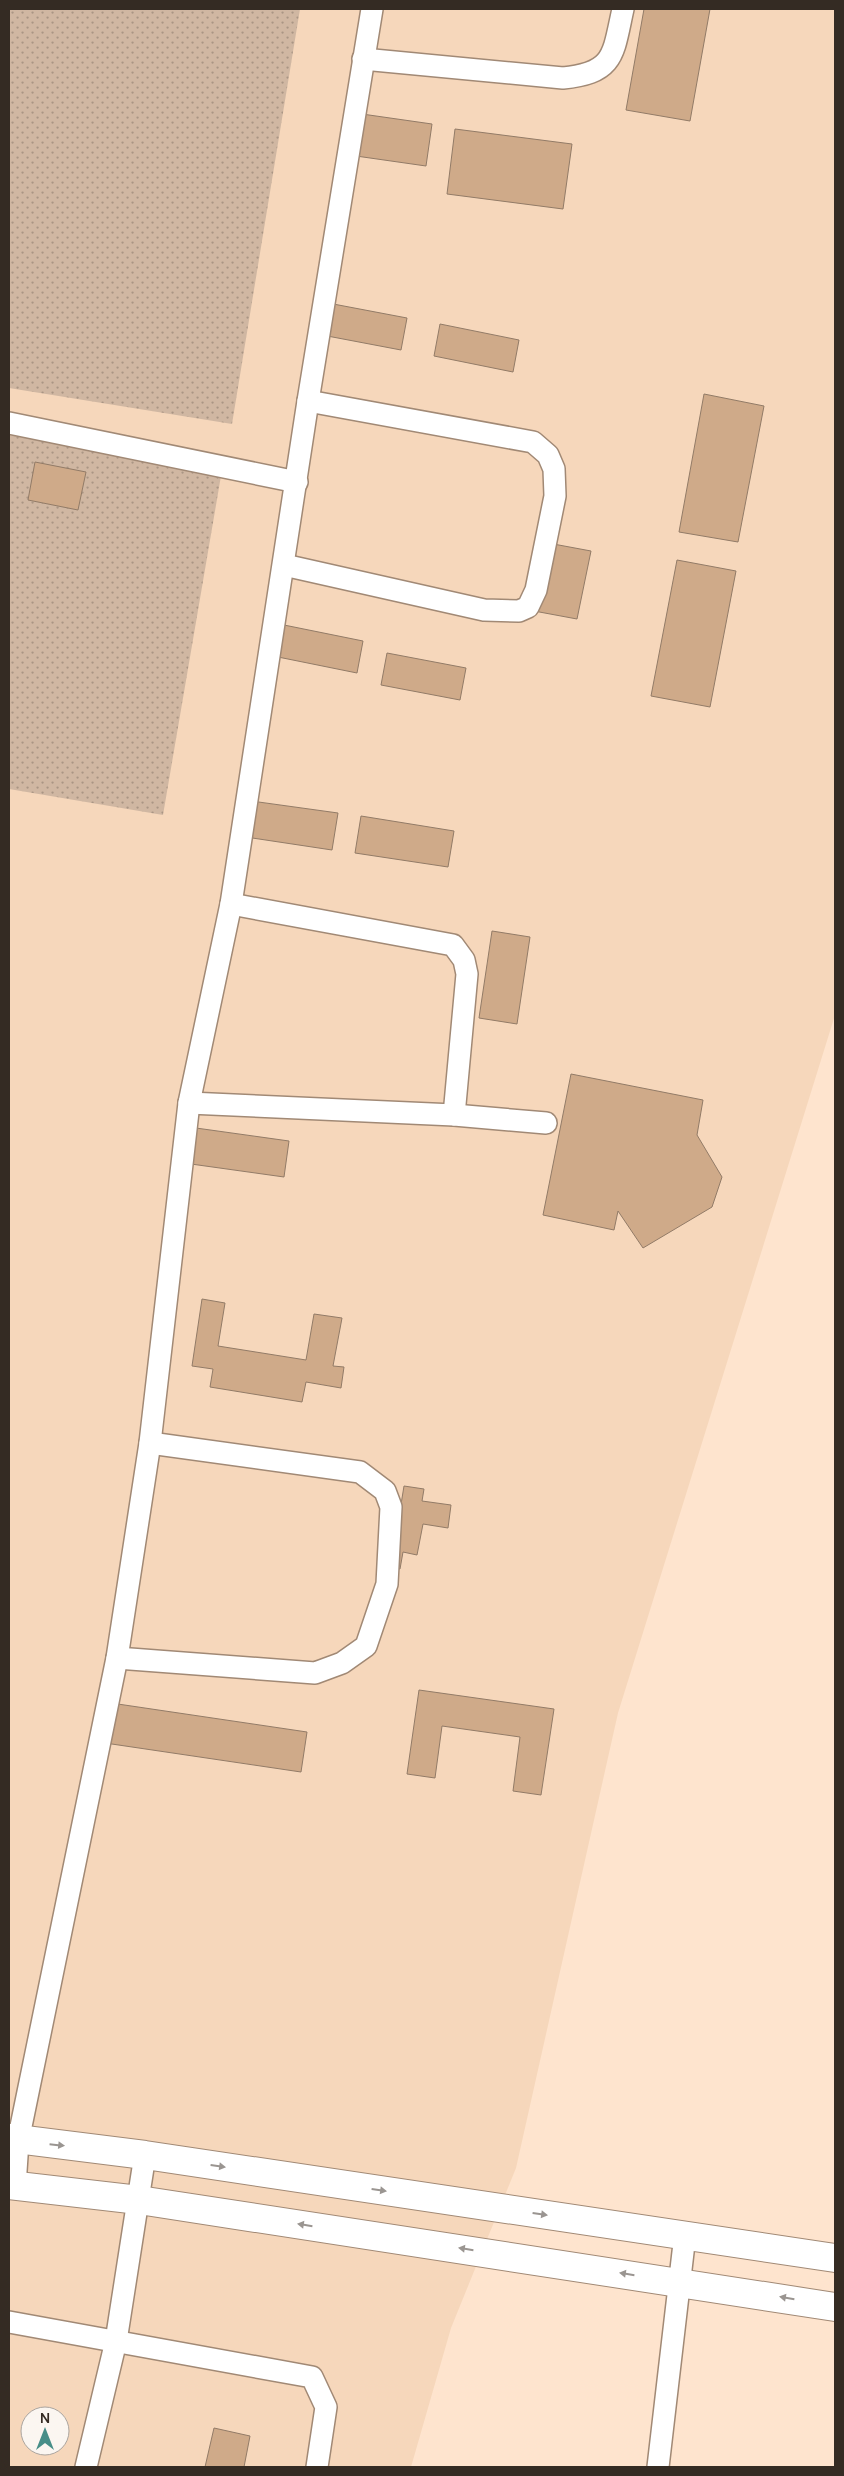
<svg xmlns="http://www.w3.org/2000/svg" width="844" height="2476" viewBox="0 0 844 2476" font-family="Manrope,sans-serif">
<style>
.built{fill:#f6d7bb;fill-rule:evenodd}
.grass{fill:url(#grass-dots)}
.building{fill:#cfaa89;stroke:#927b67}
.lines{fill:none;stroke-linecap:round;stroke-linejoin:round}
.lane-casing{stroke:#a18975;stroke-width:24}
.street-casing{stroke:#a18975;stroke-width:30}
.lane{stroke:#fff;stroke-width:21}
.street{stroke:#fff;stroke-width:28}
.oneway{fill:#9a9591}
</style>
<defs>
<pattern id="grass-dots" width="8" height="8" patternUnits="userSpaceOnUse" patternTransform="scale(1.25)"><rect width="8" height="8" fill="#d0b7a2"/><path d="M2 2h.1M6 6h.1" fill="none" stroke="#aa9584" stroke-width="1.8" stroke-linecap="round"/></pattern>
</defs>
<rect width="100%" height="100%" fill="#fee4ce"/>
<path class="built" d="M9 9H835V1015L618 1713 516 2168 451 2328 411 2467H9ZM30 2416H60V2446H30Z"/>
<g class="grass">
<path d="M9 9H300L232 424 9 388Z"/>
<path d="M9 435 222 470 163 815 9 789Z"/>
</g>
<g class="building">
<path d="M644 9H710L690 121 626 110Z"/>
<path d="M362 114 432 124 426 166 356 156Z"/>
<path d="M455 129 572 144 563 209 447 194Z"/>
<path d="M328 303 407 318 401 350 322 335Z"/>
<path d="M440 324 519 340 513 372 434 356Z"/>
<path d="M704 394 764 406 738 542 679 532Z"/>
<path d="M35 462 86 472 78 510 28 500Z"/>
<path d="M548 543 591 551 577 619 534 611Z"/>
<path d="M677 560 736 571 710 707 651 696Z"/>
<path d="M284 625 363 641 357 673 278 657Z"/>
<path d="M387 653 466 668 460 700 381 685Z"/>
<path d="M244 800 338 813 332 850 239 836Z"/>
<path d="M361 816 454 831 448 867 355 853Z"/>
<path d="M492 931 530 937 517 1024 479 1018Z"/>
<path d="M571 1074 703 1100 697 1135 722 1177 712 1207 643 1248 618 1211 614 1230 543 1215Z"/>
<path d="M196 1128 289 1141 284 1177 191 1164Z"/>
<path d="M202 1299 225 1303 218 1346 306 1360 314 1314 342 1318 333 1366 344 1367 341 1388 306 1382 302 1402 210 1387 213 1369 192 1366Z"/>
<path d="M404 1486 424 1489 422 1501 451 1505 448 1528 423 1524 417 1555 403 1552 400 1569 377 1565 384 1527 397 1529Z"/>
<path d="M419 1690 554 1709 541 1795 513 1791 520 1737 442 1726 435 1778 407 1774Z"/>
<path d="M111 1703 307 1732 301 1772 105 1743Z"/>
<path d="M214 2428 250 2436 244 2467H205Z"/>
</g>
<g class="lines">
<defs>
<g id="lane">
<path d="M363 59 563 78C615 73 613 54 623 9"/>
<path d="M9 423 297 482"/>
<path d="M284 565 484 610 519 611 528 607 536 590 555 496 554 469 548 455 533 442 308 401"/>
<path d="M231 904 453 945 464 960 467 974 454 1115"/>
<path d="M189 1103 454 1115 546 1123"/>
<path d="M117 1658 315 1673 342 1663 366 1646 387 1584 391 1507 385 1491 360 1472 150 1443"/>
<path d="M15 2186 18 2141 117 1658 150 1443 189 1103 231 904 308 401 372 9"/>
<path d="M9 2322 312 2377 326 2407 317 2467"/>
<path d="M86 2467 116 2341 145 2155"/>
<path d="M658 2467 685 2235"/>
</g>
<g id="street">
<path d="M9 2138 145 2155 835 2258"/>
<path d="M9 2185 139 2200 835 2307"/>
</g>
</defs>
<use href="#lane" class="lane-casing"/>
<use href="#street" class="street-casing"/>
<use href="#lane" class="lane"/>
<use href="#street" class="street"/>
</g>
<defs><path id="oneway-solid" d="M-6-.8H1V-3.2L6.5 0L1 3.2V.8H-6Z" transform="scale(1.25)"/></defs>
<g class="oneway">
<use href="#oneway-solid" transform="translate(57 2145) rotate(6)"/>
<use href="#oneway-solid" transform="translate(218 2166) rotate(8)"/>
<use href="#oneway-solid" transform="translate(379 2190) rotate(8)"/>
<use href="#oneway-solid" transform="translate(540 2214) rotate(8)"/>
<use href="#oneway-solid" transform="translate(305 2225) rotate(-171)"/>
<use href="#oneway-solid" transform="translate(466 2249) rotate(-171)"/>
<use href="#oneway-solid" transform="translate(627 2274) rotate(-171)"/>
<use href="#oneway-solid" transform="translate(787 2298) rotate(-170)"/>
</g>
<rect width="844" height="2476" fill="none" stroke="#342b23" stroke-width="20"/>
<g transform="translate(45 2431)"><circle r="24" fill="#fbf6f1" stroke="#aba59f"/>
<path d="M0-4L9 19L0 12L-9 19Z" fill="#478e88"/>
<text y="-8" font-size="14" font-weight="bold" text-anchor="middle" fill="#342b23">N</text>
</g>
</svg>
